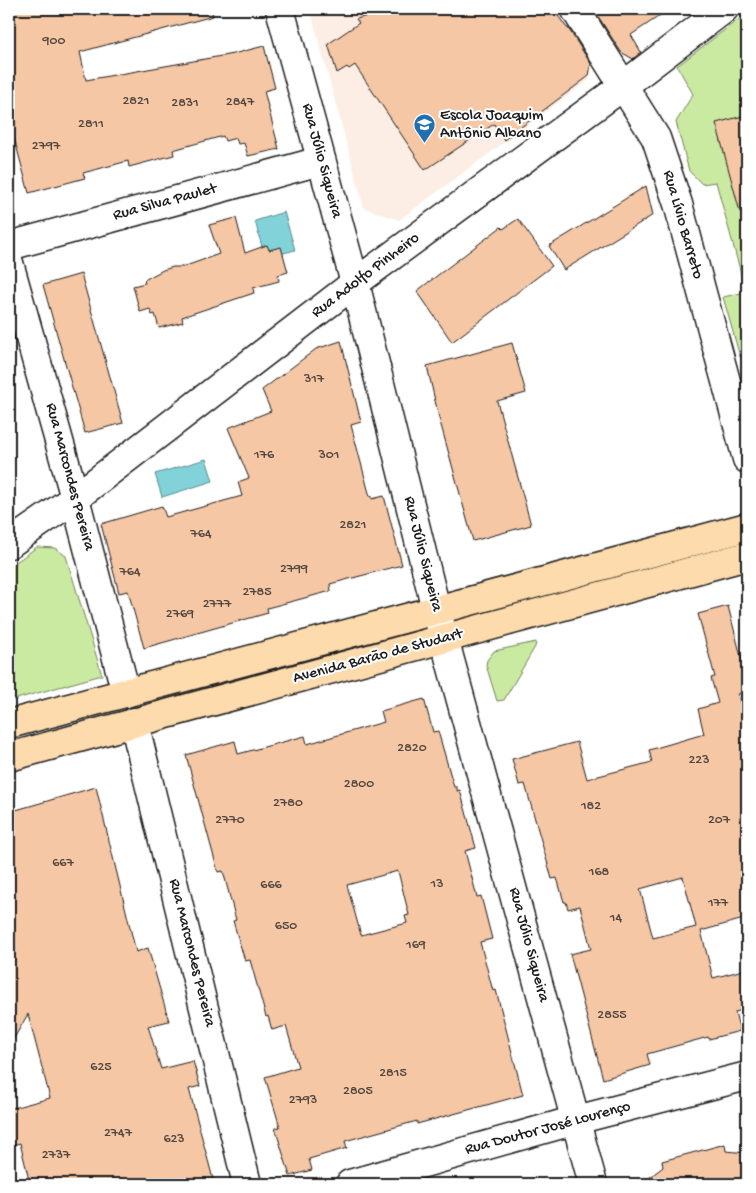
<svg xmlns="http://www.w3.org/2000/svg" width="756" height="1193" viewBox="0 0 756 1193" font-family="'Gochi Hand',sans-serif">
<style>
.built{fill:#fceee4}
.green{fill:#cae9a1;stroke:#73825e}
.water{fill:#82d3d9;stroke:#598a8d}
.building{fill:#f6c7a5;stroke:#1c1c1c;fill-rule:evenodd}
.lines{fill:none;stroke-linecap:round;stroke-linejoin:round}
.minor-casing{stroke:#1c1c1c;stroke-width:31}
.major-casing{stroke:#1c1c1c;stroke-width:31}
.minor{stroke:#fff;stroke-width:28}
.major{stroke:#fddbac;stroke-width:28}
.labels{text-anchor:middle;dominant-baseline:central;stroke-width:4;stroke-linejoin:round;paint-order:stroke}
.number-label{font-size:14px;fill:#52473e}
.poi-label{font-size:16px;fill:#1c1c1c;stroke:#fff;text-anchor:start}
.street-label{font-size:16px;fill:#1c1c1c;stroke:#fff}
</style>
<rect width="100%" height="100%" fill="#fff"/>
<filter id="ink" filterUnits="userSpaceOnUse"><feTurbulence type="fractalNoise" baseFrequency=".02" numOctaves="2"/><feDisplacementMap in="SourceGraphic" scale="10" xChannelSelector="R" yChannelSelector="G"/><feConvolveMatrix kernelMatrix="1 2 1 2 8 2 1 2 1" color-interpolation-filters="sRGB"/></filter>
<g filter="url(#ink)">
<path class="built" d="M310 9H552L591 67 589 80 399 220 364 208Z"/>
<g class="green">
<path d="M747 13V358L740 357 723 297 746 292 716 182 702 184 689 171 676 122 693 94 677 66Z"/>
<path d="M37 547 55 548 66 556 102 675 9 701V567Z"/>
<path d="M536 642 535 647 504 700 497 701 486 665 487 660 494 651Z"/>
</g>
<g class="water">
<path d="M284 212 295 250 265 258 255 221Z"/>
<path d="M206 459 213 481 162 497 155 474Z"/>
</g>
<g class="building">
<path d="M9 9H212L213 16 80 52 86 80 233 54 264 46 275 88 264 91 279 149 248 156 244 143 238 144 236 138 225 141 223 136 173 150 174 155 129 167 128 161 83 173 85 178 29 193 9 119Z"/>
<path d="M393 9H553L567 28H568L591 64 589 76 504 140 494 124 425 170 355 65 349 69 347 67 337 73 328 44 359 23 356 19Z"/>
<path d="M597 9H670L631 35 641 52 633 59 621 52 594 10Z"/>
<path d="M747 115V211L740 212 716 123Z"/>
<path d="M646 186 653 215 564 270 549 246Z"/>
<path d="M236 218 245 253 267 245 269 250 281 247 288 272 278 275 279 281 253 288 254 293 182 317 183 322 159 328 155 314 152 315 150 309 140 312 133 286 145 283 144 280 163 270 173 267H183L219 254 209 225Z"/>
<path d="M518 219 552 266 452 342 417 291 501 227 503 229Z"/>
<path d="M81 274 123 423 85 433 43 285Z"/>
<path d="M341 341 361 422 351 425 370 497 372 496V499L384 496 402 565 330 584 331 591 267 608 268 613 144 648 128 591 119 593 101 524 162 506 166 517 242 496 238 482 249 478 228 428 271 411 262 390 316 349Z"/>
<path d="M512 343 526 393 497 401 531 525 473 541 439 418 427 366Z"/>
<path d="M728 606 747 680V692L738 694 747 732V918L701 931 713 978 747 969V1009L735 1012 740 1031 709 1039 708 1037 647 1054 650 1065 603 1079 570 954 591 949 580 906 568 909 566 902H564L557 878 552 879 525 784 519 785 512 759 577 742 587 779 652 762 649 750 704 734 698 709 718 703 711 678 715 677 698 614ZM683 877 696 927 653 938 640 889Z"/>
<path d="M424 699 433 732 438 731 454 787H457V791L460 790 476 848 465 851 477 897 481 896 492 939 480 942 493 991 496 990 523 1095 417 1124V1121L345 1141 347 1148 309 1159 312 1170 290 1176 275 1128 280 1127 265 1077 298 1067 286 1026 272 1030 268 1016 266 1017 250 960 245 961 233 921 236 920 223 871 218 872 186 755 235 741 238 754 305 736 307 744 384 722 381 711ZM398 871 409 915 405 916 407 923 361 935 347 885Z"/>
<path d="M96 787 136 952 148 948 169 1021 148 1026 161 1069 193 1061 200 1086 189 1089 213 1179 193 1184H30L20 1143 9 1146V1109L50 1098 28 1014 9 1047V812Z"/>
<path d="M725 1144 726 1151 747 1153V1184H641L663 1167 662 1161Z"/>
</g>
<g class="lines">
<defs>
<g id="minor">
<path d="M280 9 355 283 436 609 593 1184"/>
<path d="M575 9 656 138 678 204 747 459"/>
<path d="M9 246 320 161"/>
<path d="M9 263 75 498 126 693"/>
<path d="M9 544 75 498 355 283 623 86 724 9"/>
<path d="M134 722 247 1184"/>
<path d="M350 1184 576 1120 747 1076"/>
</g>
<g id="major">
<path d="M9 724 747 527"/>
<path d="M9 757 747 556"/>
</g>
</defs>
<use href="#minor" class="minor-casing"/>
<use href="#major" class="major-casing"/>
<use href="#minor" class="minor"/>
<use href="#major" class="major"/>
</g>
</g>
<defs>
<symbol id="school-pin" viewBox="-11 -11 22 30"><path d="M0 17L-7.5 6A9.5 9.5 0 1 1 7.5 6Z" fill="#1f6fb2" stroke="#fff"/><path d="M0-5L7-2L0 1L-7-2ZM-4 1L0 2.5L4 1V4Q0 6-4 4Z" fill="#fff"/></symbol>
</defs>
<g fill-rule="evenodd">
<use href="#school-pin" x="412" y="112" width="25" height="34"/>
</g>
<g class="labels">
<g class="number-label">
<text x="54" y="41">900</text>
<text x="136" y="101">2821</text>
<text x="240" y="102">2847</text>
<text x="185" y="103">2831</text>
<text x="91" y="124">2811</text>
<text x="46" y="146">2797</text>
<text x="314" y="379">317</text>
<text x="264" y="455">176</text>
<text x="329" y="455">301</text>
<text x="353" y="525">2821</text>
<text x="201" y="534">764</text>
<text x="294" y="569">2799</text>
<text x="130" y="572">764</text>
<text x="257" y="592">2785</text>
<text x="217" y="604">2777</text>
<text x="180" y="614">2769</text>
<text x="412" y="748">2820</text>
<text x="699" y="760">223</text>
<text x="359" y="784">2800</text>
<text x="288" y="803">2780</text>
<text x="591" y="806">182</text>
<text x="230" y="820">2770</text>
<text x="719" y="820">207</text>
<text x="63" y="863">667</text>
<text x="599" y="872">168</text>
<text x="437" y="884">13</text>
<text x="271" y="885">666</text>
<text x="718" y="903">177</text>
<text x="616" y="918">14</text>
<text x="286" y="926">650</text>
<text x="416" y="945">169</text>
<text x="612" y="1015">2855</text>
<text x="101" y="1067">625</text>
<text x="393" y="1073">2815</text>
<text x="358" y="1091">2805</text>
<text x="303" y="1100">2793</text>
<text x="118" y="1133">2747</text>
<text x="174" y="1139">623</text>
<text x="56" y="1155">2737</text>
</g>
<g class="poi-label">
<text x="440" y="116">Escola Joaquim<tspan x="440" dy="18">Antônio Albano</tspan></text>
</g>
<g class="street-label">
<text transform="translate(321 161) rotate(75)">Rua Júlio Siqueira</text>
<text transform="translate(165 203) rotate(-15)">Rua Silva Paulet</text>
<text transform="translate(682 225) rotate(74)">Rua Lívio Barreto</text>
<text transform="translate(366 276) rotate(-37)">Rua Adolfo Pinheiro</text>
<text transform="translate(69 477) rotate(75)">Rua Marcondes Pereira</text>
<text transform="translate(422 554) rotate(76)">Rua Júlio Siqueira</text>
<text transform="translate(378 657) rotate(-15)">Avenida Barão de Studart</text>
<text transform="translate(528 945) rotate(75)">Rua Júlio Siqueira</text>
<text transform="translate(191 953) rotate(76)">Rua Marcondes Pereira</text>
<text transform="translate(548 1129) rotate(-15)">Rua Doutor José Lourenço</text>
</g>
</g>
<rect width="756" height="1193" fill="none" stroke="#fff" stroke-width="30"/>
<rect x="15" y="15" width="726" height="1163" fill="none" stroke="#1c1c1c" stroke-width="2" filter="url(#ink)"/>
</svg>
